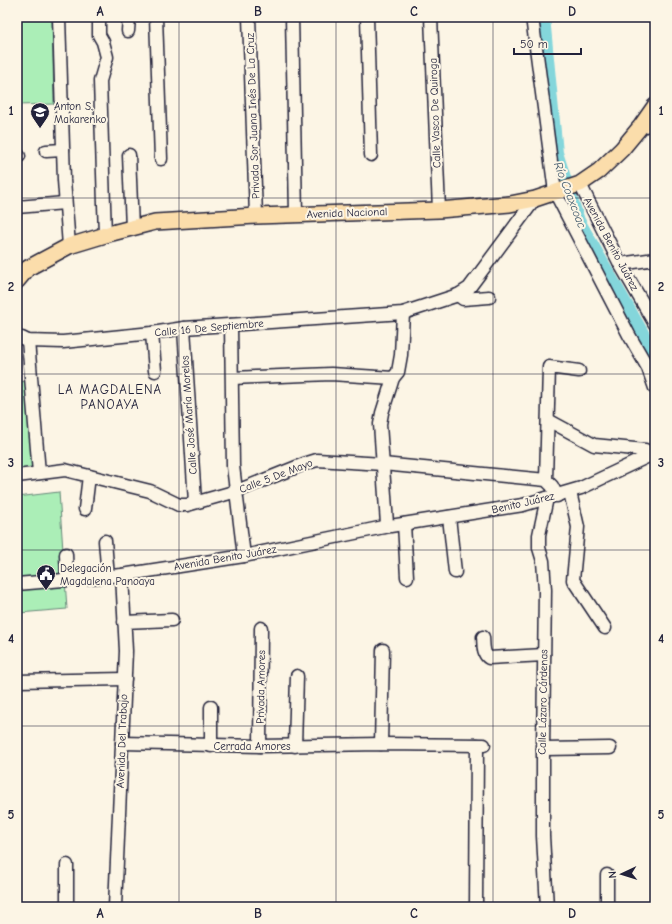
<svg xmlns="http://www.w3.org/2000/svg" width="672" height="924" viewBox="0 0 672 924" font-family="'Comic Neue',sans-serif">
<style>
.green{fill:#abeeb7;stroke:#668879}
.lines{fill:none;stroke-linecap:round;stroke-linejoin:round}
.river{stroke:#84d6db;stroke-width:16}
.minor-casing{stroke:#22223b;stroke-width:15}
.major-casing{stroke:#22223b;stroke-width:18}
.minor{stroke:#fcf5e5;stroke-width:12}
.major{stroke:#fbddab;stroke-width:15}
.grid{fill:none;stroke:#22223b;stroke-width:1;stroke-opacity:0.55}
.labels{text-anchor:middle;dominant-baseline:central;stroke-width:4;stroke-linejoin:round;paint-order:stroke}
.poi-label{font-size:11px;fill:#22223b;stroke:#fcf5e5;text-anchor:start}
.street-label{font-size:11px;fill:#22223b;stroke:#fcf5e5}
.water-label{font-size:12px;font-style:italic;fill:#3f586b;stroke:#fcf5e5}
.quarter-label{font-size:13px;letter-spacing:1px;fill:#22223b;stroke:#fcf5e5}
.neatline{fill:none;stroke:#22223b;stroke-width:1.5}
.grid-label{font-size:13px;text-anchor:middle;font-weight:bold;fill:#22223b}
</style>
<rect width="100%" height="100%" fill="#fcf5e5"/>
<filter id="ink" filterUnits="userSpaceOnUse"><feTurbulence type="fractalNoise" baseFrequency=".025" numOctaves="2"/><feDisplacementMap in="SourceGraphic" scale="8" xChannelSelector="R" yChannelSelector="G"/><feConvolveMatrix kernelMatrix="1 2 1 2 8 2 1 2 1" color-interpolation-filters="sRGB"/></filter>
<g filter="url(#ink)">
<g class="green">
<path d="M17 17H52L54 104 17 105Z"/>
<path d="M31 381 38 473 17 475V382Z"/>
<path d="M59 492 67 609 19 613 17 590V497Z"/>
</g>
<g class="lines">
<path class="river" d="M542 17 555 153 577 221 651 351 655 356"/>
<defs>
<g id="minor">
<path d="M59 17 64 180 69 246"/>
<path d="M99 17V35L103 42 107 57 100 81 105 235"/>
<path d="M156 17 161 159"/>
<path d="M249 17 256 216"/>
<path d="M292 17 296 214"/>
<path d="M367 17 371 155"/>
<path d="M431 17 439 210"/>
<path d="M532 17 555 192 629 335 648 368 655 388"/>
<path d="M128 31 129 17"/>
<path d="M641 126 655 125"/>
<path d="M46 151 63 150"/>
<path d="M129 155 132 228"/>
<path d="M17 156H19"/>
<path d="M580 184 620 264 655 324"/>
<path d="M17 207 65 203"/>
<path d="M620 264 655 259"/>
<path d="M458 295 463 299 489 297"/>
<path d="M231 325 233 466 244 556"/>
<path d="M184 328 195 502"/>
<path d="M152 333 155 371"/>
<path d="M17 338H22L28 341 63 342 152 333 184 328 403 313 458 295 469 288 535 199"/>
<path d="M28 341 39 473"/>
<path d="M233 378 331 374 393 378"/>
<path d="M548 420 594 445 645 450 652 454"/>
<path d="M17 476 65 470 150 491 179 505H187L237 491 304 464 317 460 383 464 546 480 552 486 557 496"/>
<path d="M546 480 549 367 579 371"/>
<path d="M570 492 578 527 573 580 605 628"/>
<path d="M547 498 539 535V548L543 561 545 590 543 749V836L547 907"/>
<path d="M85 509 89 476"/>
<path d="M449 517 455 572"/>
<path d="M404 524 407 577"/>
<path d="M384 527 387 524 380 424 382 413 393 378 398 372 401 355 403 313"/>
<path d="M105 541 108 577"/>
<path d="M66 554 67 580"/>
<path d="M17 584 122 575 244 556 384 527 523 505 581 488 655 453"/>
<path d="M124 622 172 620"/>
<path d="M483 637C484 644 482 654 489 658L544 655"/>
<path d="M17 681 125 679"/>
<path d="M211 707V746"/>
<path d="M122 743 260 746 381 744 484 745"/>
<path d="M381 744 383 650"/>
<path d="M260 746 261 628"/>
<path d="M295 746 297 676"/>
<path d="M543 749 610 748"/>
<path d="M607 875V907"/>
<path d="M67 907V865"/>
<path d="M115 907 126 651 122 575"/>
<path d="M476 907 477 745"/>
</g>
<path id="major" d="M17 281 28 268 69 246 112 233 155 222 256 216 439 210 510 204 535 199 580 184 599 171 622 149 641 126 655 106"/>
</defs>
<use href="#minor" class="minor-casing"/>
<use href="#major" class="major-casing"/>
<use href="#minor" class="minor"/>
<use href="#major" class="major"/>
</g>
</g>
<path class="grid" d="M179 17V907M336 17V907M493 17V907M17 198H655M17 374H655M17 550H655M17 726H655"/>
<defs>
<symbol id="school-pin" viewBox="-11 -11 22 30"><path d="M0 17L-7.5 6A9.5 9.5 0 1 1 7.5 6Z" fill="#22223b" stroke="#fcf5e5"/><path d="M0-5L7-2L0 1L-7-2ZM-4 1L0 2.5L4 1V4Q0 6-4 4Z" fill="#fff"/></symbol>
<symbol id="civic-pin" viewBox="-11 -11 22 30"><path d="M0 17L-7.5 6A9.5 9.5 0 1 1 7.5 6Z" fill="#22223b" stroke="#fcf5e5"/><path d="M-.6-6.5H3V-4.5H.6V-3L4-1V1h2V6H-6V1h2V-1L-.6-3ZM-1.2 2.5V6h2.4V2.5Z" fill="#fff"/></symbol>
</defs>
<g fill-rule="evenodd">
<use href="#school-pin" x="29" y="101" width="22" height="30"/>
<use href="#civic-pin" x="35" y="563" width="22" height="30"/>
</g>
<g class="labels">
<g class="poi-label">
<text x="54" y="106">Anton S.<tspan x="54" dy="13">Makarenko</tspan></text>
<text x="60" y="568">Delegación<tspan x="60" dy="13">Magdalena Panoaya</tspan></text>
</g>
<g class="street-label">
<text transform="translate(435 113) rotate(-92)">Calle Vasco De Quiroga</text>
<text transform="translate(253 116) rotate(-92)">Privada Sor Juana Inés De La Cruz</text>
<text transform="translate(347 213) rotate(-2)">Avenida Nacional</text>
<text transform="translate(611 244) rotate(62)">Avenida Benito Juárez</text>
<text transform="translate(209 328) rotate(-5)">Calle 16 De Septiembre</text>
<text transform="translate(189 415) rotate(-94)">Calle José María Morelos</text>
<text transform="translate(276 476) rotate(-21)">Calle 5 De Mayo</text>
<text transform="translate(523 503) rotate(-13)">Benito Juárez</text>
<text transform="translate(225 558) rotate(-10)">Avenida Benito Juárez</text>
<text transform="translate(261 687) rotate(-89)">Privada Amores</text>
<text transform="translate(543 702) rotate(-89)">Calle Lázaro Cárdenas</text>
<text transform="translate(122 741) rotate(-88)">Avenida Del Trabajo</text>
<text x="252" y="746">Cerrada Amores</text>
</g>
<g class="water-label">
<text transform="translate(570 195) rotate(69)">Río Coaxcoac</text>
</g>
<g class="quarter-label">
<text x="110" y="389">LA MAGDALENA<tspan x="110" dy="15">PANOAYA</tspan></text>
</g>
</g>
<rect width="672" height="924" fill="none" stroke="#fcf5e5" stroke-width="44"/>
<g transform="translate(622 874) rotate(266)" stroke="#fcf5e5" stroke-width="3" paint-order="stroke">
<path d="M0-3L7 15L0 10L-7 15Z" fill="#22223b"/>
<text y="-6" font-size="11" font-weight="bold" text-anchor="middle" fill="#22223b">N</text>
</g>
<path d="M514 48v6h67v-6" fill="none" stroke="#22223b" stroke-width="2"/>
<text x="520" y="48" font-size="12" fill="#22223b" stroke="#fcf5e5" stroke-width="3" paint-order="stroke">50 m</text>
<rect x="22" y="22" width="628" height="880" class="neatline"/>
<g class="grid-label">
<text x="100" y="16">A</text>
<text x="258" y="16">B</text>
<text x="414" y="16">C</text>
<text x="572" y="16">D</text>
<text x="11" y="115">1</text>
<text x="661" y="115">1</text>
<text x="11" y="291">2</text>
<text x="661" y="291">2</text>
<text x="11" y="467">3</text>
<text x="661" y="467">3</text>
<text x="11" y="643">4</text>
<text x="661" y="643">4</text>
<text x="11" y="819">5</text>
<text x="661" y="819">5</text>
<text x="100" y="918">A</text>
<text x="258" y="918">B</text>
<text x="414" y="918">C</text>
<text x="572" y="918">D</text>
</g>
</svg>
